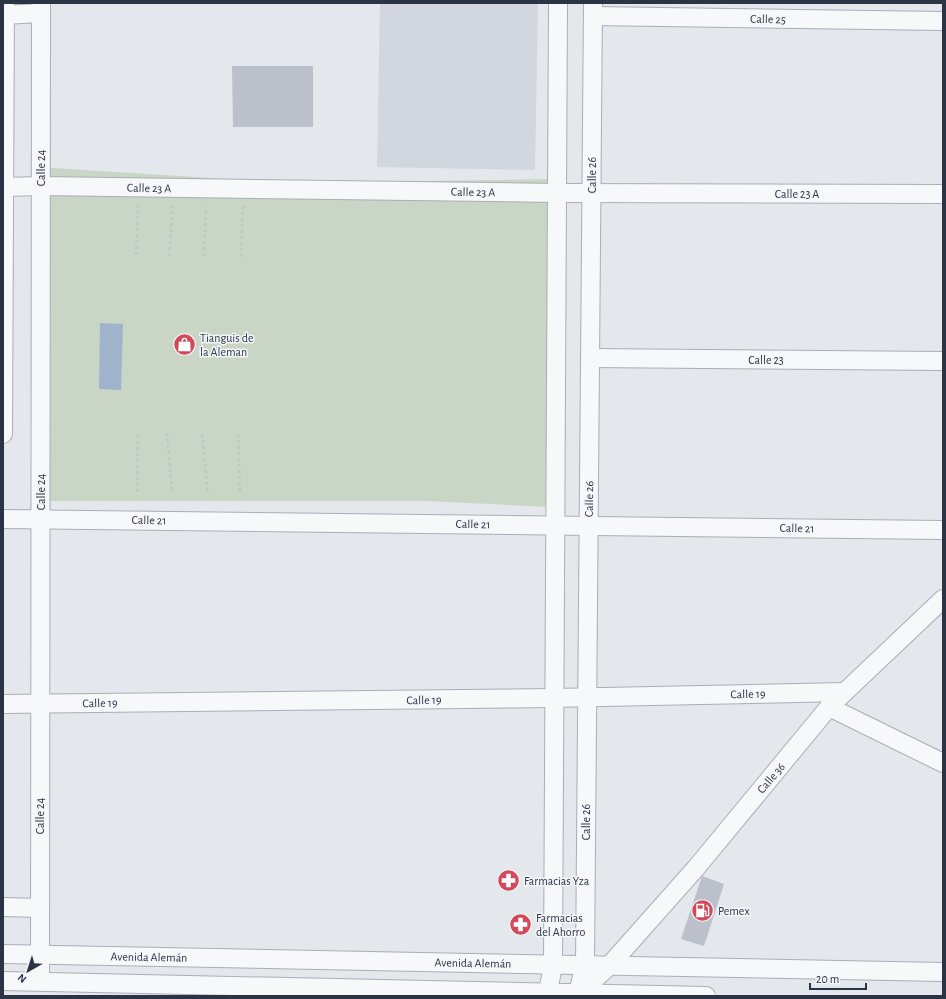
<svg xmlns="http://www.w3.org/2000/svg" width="946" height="999" viewBox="0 0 946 999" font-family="'Alegreya Sans',sans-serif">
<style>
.built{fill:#d2d6de}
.green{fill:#c9d6c5}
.water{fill:#9fb4cc}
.building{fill:#bbc0ca}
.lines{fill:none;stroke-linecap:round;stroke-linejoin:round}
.minor-casing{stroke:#a9aeb7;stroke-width:20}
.path{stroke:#c2c5cb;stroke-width:2.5;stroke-dasharray:3 3;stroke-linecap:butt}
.minor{stroke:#f7f8fa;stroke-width:18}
.labels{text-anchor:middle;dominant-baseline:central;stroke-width:3;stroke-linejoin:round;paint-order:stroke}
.street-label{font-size:12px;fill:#2b3445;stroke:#f4f6f9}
.poi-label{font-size:12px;fill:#2b3445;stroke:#f4f6f9;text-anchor:start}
</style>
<rect width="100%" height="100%" fill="#e4e7ec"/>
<path class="built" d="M380 3H538L535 170 377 167Z"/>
<path class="green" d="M35 167 294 183 555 179 551 507 425 501H34Z"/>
<path class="water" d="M100 323 123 324 121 390 99 389Z"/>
<g class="building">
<path d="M232 66H313V127H233Z"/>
<path d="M702 876 724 884 704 946 681 939Z"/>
</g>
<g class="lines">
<defs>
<g id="minor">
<path d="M3 15 41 13"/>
<path d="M593 16 943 21"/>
<path d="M3 187 41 186 557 193 943 194"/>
<path d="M590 358 943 361"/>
<path d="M3 434 5 3"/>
<path d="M3 519 943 530"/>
<path d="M3 704 554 698 845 692"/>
<path d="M829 707 943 763"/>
<path d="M3 907 40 908"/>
<path d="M3 954 943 972"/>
<path d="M3 981 706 996"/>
<path d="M40 981 41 3"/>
<path d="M548 992 553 965 558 3"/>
<path d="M578 993 585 965 593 3"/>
<path d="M576 996 609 966 696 868 829 707 943 599"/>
</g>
</defs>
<use href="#minor" class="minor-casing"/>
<g class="path">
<path d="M136 255 138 205"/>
<path d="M169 256 173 206"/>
<path d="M204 256 206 207"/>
<path d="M241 257 243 206"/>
<path d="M167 433 172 493"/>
<path d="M202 434 208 494"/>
<path d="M238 434 240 494"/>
<path d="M137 492 138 432"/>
</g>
<use href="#minor" class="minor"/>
</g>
<defs>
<symbol id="shop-disc" viewBox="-11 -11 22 22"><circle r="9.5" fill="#d1495b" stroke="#f4f6f9"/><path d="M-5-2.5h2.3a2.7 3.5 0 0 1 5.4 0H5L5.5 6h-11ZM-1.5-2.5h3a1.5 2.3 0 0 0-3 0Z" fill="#fff"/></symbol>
<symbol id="pharmacy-disc" viewBox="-11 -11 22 22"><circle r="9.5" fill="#d1495b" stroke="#f4f6f9"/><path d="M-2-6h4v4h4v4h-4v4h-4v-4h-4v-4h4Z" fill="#fff"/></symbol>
<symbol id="fuel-disc" viewBox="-11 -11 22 22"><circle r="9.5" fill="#d1495b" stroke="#f4f6f9"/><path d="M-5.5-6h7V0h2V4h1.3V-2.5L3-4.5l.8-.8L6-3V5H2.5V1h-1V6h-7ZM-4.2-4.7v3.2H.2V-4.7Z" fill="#fff"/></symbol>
</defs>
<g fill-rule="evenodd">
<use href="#shop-disc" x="172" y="332" width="25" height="25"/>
<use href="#pharmacy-disc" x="496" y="868" width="25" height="25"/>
<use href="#fuel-disc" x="690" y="898" width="25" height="25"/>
<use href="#pharmacy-disc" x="508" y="912" width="25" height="25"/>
</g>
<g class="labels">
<g class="street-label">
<text transform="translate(768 19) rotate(1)">Calle 25</text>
<text transform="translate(41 168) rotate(-90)">Calle 24</text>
<text transform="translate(592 175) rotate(-90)">Calle 26</text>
<text transform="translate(149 188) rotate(1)">Calle 23 A</text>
<text transform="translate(473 192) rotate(1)">Calle 23 A</text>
<text x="797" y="194">Calle 23 A</text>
<text x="766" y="360">Calle 23</text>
<text transform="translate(41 492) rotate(-90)">Calle 24</text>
<text transform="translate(589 499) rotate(-89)">Calle 26</text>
<text transform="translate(149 520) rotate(1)">Calle 21</text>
<text transform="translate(473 524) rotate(1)">Calle 21</text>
<text transform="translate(797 528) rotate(1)">Calle 21</text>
<text transform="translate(748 694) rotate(-1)">Calle 19</text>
<text transform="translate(424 700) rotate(-1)">Calle 19</text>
<text transform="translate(100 703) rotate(-1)">Calle 19</text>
<text transform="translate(771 778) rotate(-50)">Calle 36</text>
<text transform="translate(40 816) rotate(-90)">Calle 24</text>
<text transform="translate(586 822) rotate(-90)">Calle 26</text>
<text transform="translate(149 957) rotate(1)">Avenida Alemán</text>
<text transform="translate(473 963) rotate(1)">Avenida Alemán</text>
</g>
<g class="poi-label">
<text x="200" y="338">Tianguis de<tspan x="200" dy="14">la Aleman</tspan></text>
<text x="524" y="881">Farmacias Yza</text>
<text x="718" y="911">Pemex</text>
<text x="536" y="918">Farmacias<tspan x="536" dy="14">del Ahorro</tspan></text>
</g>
</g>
<rect width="946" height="999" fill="none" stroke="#2b3445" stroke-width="8"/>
<g transform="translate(28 971) rotate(219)" stroke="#f4f6f9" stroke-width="3" paint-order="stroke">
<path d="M0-3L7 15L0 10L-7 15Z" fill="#2b3445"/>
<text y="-6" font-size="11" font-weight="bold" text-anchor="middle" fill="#2b3445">N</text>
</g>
<path d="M810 983v6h56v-6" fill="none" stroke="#2b3445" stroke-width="2"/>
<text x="816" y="983" font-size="12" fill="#2b3445" stroke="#f4f6f9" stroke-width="3" paint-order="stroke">20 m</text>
</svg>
